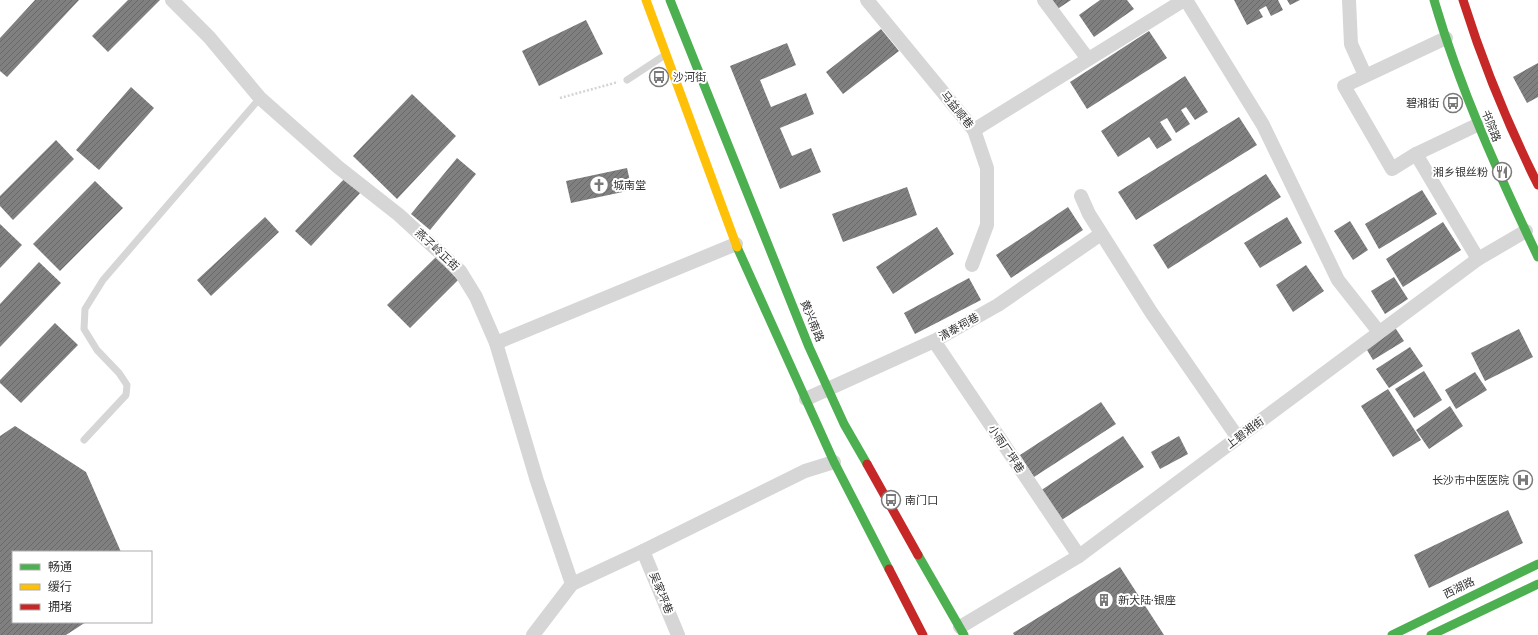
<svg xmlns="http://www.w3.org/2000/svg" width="1538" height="635" viewBox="0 0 1538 635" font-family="'Fira Sans','Noto Sans SC',sans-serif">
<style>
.building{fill:url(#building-hatch)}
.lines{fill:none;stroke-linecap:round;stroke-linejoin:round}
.path{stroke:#d4d4d4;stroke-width:2.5;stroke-dasharray:2 2;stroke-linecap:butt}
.lane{stroke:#d6d6d6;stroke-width:7}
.street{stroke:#d6d6d6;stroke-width:14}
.fast{stroke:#4caf50;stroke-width:9}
.slow{stroke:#ffc107;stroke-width:9}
.jam{stroke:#c62828;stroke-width:9}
.labels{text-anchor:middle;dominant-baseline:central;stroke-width:4;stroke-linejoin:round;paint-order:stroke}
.poi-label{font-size:11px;fill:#323232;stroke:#fff;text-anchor:start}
.street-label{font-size:11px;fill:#323232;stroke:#fff}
</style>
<defs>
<pattern id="building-hatch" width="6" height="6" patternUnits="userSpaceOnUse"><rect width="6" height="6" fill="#808080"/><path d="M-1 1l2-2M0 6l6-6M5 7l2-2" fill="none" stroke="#696969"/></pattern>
</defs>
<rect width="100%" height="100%" fill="#fff"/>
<g class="building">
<path d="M35 0H79L7 77 0 71V38Z"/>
<path d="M128 0H160L108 52 92 36Z"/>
<path d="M1049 0H1071L1056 10Z"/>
<path d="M1100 0H1127L1134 9 1094 37 1079 15Z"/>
<path d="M1234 0H1278L1283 10 1271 16 1266 6 1259 10 1263 17 1247 25Z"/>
<path d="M1287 0H1300L1290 5Z"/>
<path d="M586 20 603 54 539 86 522 51Z"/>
<path d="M881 29 899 51 843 94 826 72Z"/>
<path d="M1149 31 1167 58 1087 109 1070 82Z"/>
<path d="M787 43 796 65 760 80 771 107 806 93 814 114 780 128 792 156 811 148 821 172 780 189 730 66Z"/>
<path d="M1538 63V97L1527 103 1513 77Z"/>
<path d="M1185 76 1208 112 1195 120 1186 107 1181 110 1190 124 1176 133 1167 118 1160 122 1172 140 1157 149 1149 137 1118 157 1101 131Z"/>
<path d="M131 87 154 108 99 170 76 150Z"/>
<path d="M412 94 456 136 397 199 353 156Z"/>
<path d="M1239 117 1257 145 1136 220 1118 192Z"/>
<path d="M56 140 74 159 13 220 0 206V196Z"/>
<path d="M457 158 476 174 430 230 411 214Z"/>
<path d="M627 168 632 190 571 203 566 181Z"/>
<path d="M1266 174 1281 197 1168 269 1153 245Z"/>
<path d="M346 177 362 191 311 246 295 231Z"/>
<path d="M95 181 123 208 60 271 33 244Z"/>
<path d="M907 187 917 215 843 242 832 214Z"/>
<path d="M1422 190 1437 214 1379 249 1365 224Z"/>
<path d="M1068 207 1083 230 1011 278 996 255Z"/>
<path d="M265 217 279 232 211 296 197 280Z"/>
<path d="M1287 217 1302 243 1260 268 1244 243Z"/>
<path d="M1350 221 1368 250 1353 260 1334 231Z"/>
<path d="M1443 222 1461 250 1403 287 1386 259Z"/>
<path d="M0 224 22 245 0 268Z"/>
<path d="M937 227 954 254 893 294 876 267Z"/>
<path d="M436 257 458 280 410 328 387 305Z"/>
<path d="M39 262 61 283 0 347V304Z"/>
<path d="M1306 265 1324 291 1293 312 1276 285Z"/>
<path d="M1394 277 1408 299 1385 314 1371 291Z"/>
<path d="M969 278 981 300 915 334 904 313Z"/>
<path d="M55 323 78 345 21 403 0 383V380Z"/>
<path d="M1394 326 1404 341 1373 360 1364 345Z"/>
<path d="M1519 329 1533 357 1485 381 1471 353Z"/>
<path d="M1410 347 1423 366 1389 388 1376 369Z"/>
<path d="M1424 371 1442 400 1414 418 1395 389Z"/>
<path d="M1475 372 1487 390 1456 409 1445 390Z"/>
<path d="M1388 389 1421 440 1393 457 1361 406Z"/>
<path d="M1101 402 1116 424 1034 477 1020 455Z"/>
<path d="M1450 406 1463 426 1429 449 1416 430Z"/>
<path d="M15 426 86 472 121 552H13V622H86L66 635H0V436Z"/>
<path d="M1123 436 1144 467 1060 521 1040 491Z"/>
<path d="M1179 436 1188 454 1160 469 1151 452Z"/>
<path d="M1508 510 1523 543 1429 588 1414 555Z"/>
<path d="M1120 567 1164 635H1014L1013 633Z"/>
</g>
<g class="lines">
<path class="path" d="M560 98 618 82"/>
<g class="lane">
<path d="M627 80 665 55"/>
<path d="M84 440 126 395 127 385 119 373 97 350 84 329 85 309 103 280 260 98"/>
</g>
<g class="street">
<path d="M172 0 209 37 260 98 338 167 399 215 460 271 476 297 496 343 537 481 572 584"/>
<path d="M867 0 974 130 987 168V225L972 265"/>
<path d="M1044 0 1088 59"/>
<path d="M1186 0 1263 125 1338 280 1379 332"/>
<path d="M1349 0 1351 44 1365 75"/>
<path d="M1446 38 1344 86 1392 169 1416 154 1477 125"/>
<path d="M974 130 1184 0"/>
<path d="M1416 154 1478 259"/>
<path d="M1081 196 1089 214 1151 312 1238 438"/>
<path d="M934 341 1079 556"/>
<path d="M496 343 736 244"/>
<path d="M806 399 934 341 998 305 1101 234"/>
<path d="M643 551 678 635"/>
<path d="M960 627 1079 556 1478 259 1526 231"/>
<path d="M533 635 572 584 643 551 805 471 834 462"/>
</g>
<g class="fast">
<path d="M670 0 809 347 844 424 867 464"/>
<path d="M1434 0C1460 89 1498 173 1538 257"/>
<path d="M737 247 834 462 889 569"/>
<path d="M918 555 964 635"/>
<path d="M1392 635 1538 564"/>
<path d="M1431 635 1538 584"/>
</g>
<path class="slow" d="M646 0 737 247"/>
<g class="jam">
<path d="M1463 0C1483 64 1508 125 1538 185"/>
<path d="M867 464 918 555"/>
<path d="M889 569 923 635"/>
</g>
</g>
<defs>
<symbol id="bus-ring" viewBox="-11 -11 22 22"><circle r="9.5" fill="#fff" stroke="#7a7a7a" stroke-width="1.5"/><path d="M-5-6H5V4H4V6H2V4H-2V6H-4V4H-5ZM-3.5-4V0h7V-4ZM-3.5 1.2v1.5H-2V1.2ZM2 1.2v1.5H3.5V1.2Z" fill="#7a7a7a"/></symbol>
<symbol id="restaurant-ring" viewBox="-11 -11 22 22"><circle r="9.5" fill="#fff" stroke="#7a7a7a" stroke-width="1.5"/><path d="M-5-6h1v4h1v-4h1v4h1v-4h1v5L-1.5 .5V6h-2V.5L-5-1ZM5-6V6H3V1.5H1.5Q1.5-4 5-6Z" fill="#7a7a7a"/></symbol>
<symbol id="church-ring" viewBox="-11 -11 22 22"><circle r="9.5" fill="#fff" stroke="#7a7a7a" stroke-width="1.5"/><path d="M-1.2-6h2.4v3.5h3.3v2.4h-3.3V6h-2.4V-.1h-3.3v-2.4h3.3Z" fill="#7a7a7a"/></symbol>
<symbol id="hospital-ring" viewBox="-11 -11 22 22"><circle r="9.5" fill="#fff" stroke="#7a7a7a" stroke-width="1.5"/><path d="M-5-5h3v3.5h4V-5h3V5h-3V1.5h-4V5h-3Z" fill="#7a7a7a"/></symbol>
<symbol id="building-ring" viewBox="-11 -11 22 22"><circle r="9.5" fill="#fff" stroke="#7a7a7a" stroke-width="1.5"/><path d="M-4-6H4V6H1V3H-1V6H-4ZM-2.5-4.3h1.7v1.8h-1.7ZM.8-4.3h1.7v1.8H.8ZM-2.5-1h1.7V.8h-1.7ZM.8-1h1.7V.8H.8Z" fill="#7a7a7a"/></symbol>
</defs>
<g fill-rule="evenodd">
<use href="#bus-ring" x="648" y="66" width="22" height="22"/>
<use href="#bus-ring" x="1442" y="92" width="22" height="22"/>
<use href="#restaurant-ring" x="1491" y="161" width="22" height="22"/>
<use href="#church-ring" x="588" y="174" width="22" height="22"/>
<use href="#hospital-ring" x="1512" y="469" width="22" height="22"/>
<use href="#bus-ring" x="880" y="489" width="22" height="22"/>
<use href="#building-ring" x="1093" y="589" width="22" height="22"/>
</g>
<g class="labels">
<g class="poi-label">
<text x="673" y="77">沙河街</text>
<text x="1439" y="103" text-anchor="end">碧湘街</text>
<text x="1488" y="172" text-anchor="end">湘乡银丝粉</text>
<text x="613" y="185">城南堂</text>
<text x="1509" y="480" text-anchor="end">长沙市中医医院</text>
<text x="905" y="500">南门口</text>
<text x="1118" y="600">新大陆·银座</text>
</g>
<g class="street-label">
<text transform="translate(957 110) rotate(51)">马益顺巷</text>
<text transform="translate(1491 126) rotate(68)">书院路</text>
<text transform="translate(437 250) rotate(43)">燕子岭正街</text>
<text transform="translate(812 321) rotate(68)">黄兴南路</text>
<text transform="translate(959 327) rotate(-29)">清泰祠巷</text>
<text transform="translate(1245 433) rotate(-37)">上碧湘街</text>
<text transform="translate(1006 449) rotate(56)">小雨厂坪巷</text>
<text transform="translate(1459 588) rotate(-26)">西湖路</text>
<text transform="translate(661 593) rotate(68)">吴家坪巷</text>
</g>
</g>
<rect x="12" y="551" width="140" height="72" fill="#ffffff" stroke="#adadad"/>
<rect x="20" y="564" width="20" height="6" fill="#4caf50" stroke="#adadad"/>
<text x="48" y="571" font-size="12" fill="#323232">畅通</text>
<rect x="20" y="584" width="20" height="6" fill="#ffc107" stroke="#adadad"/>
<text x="48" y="591" font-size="12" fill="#323232">缓行</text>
<rect x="20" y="604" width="20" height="6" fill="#c62828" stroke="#adadad"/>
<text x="48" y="611" font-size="12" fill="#323232">拥堵</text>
</svg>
